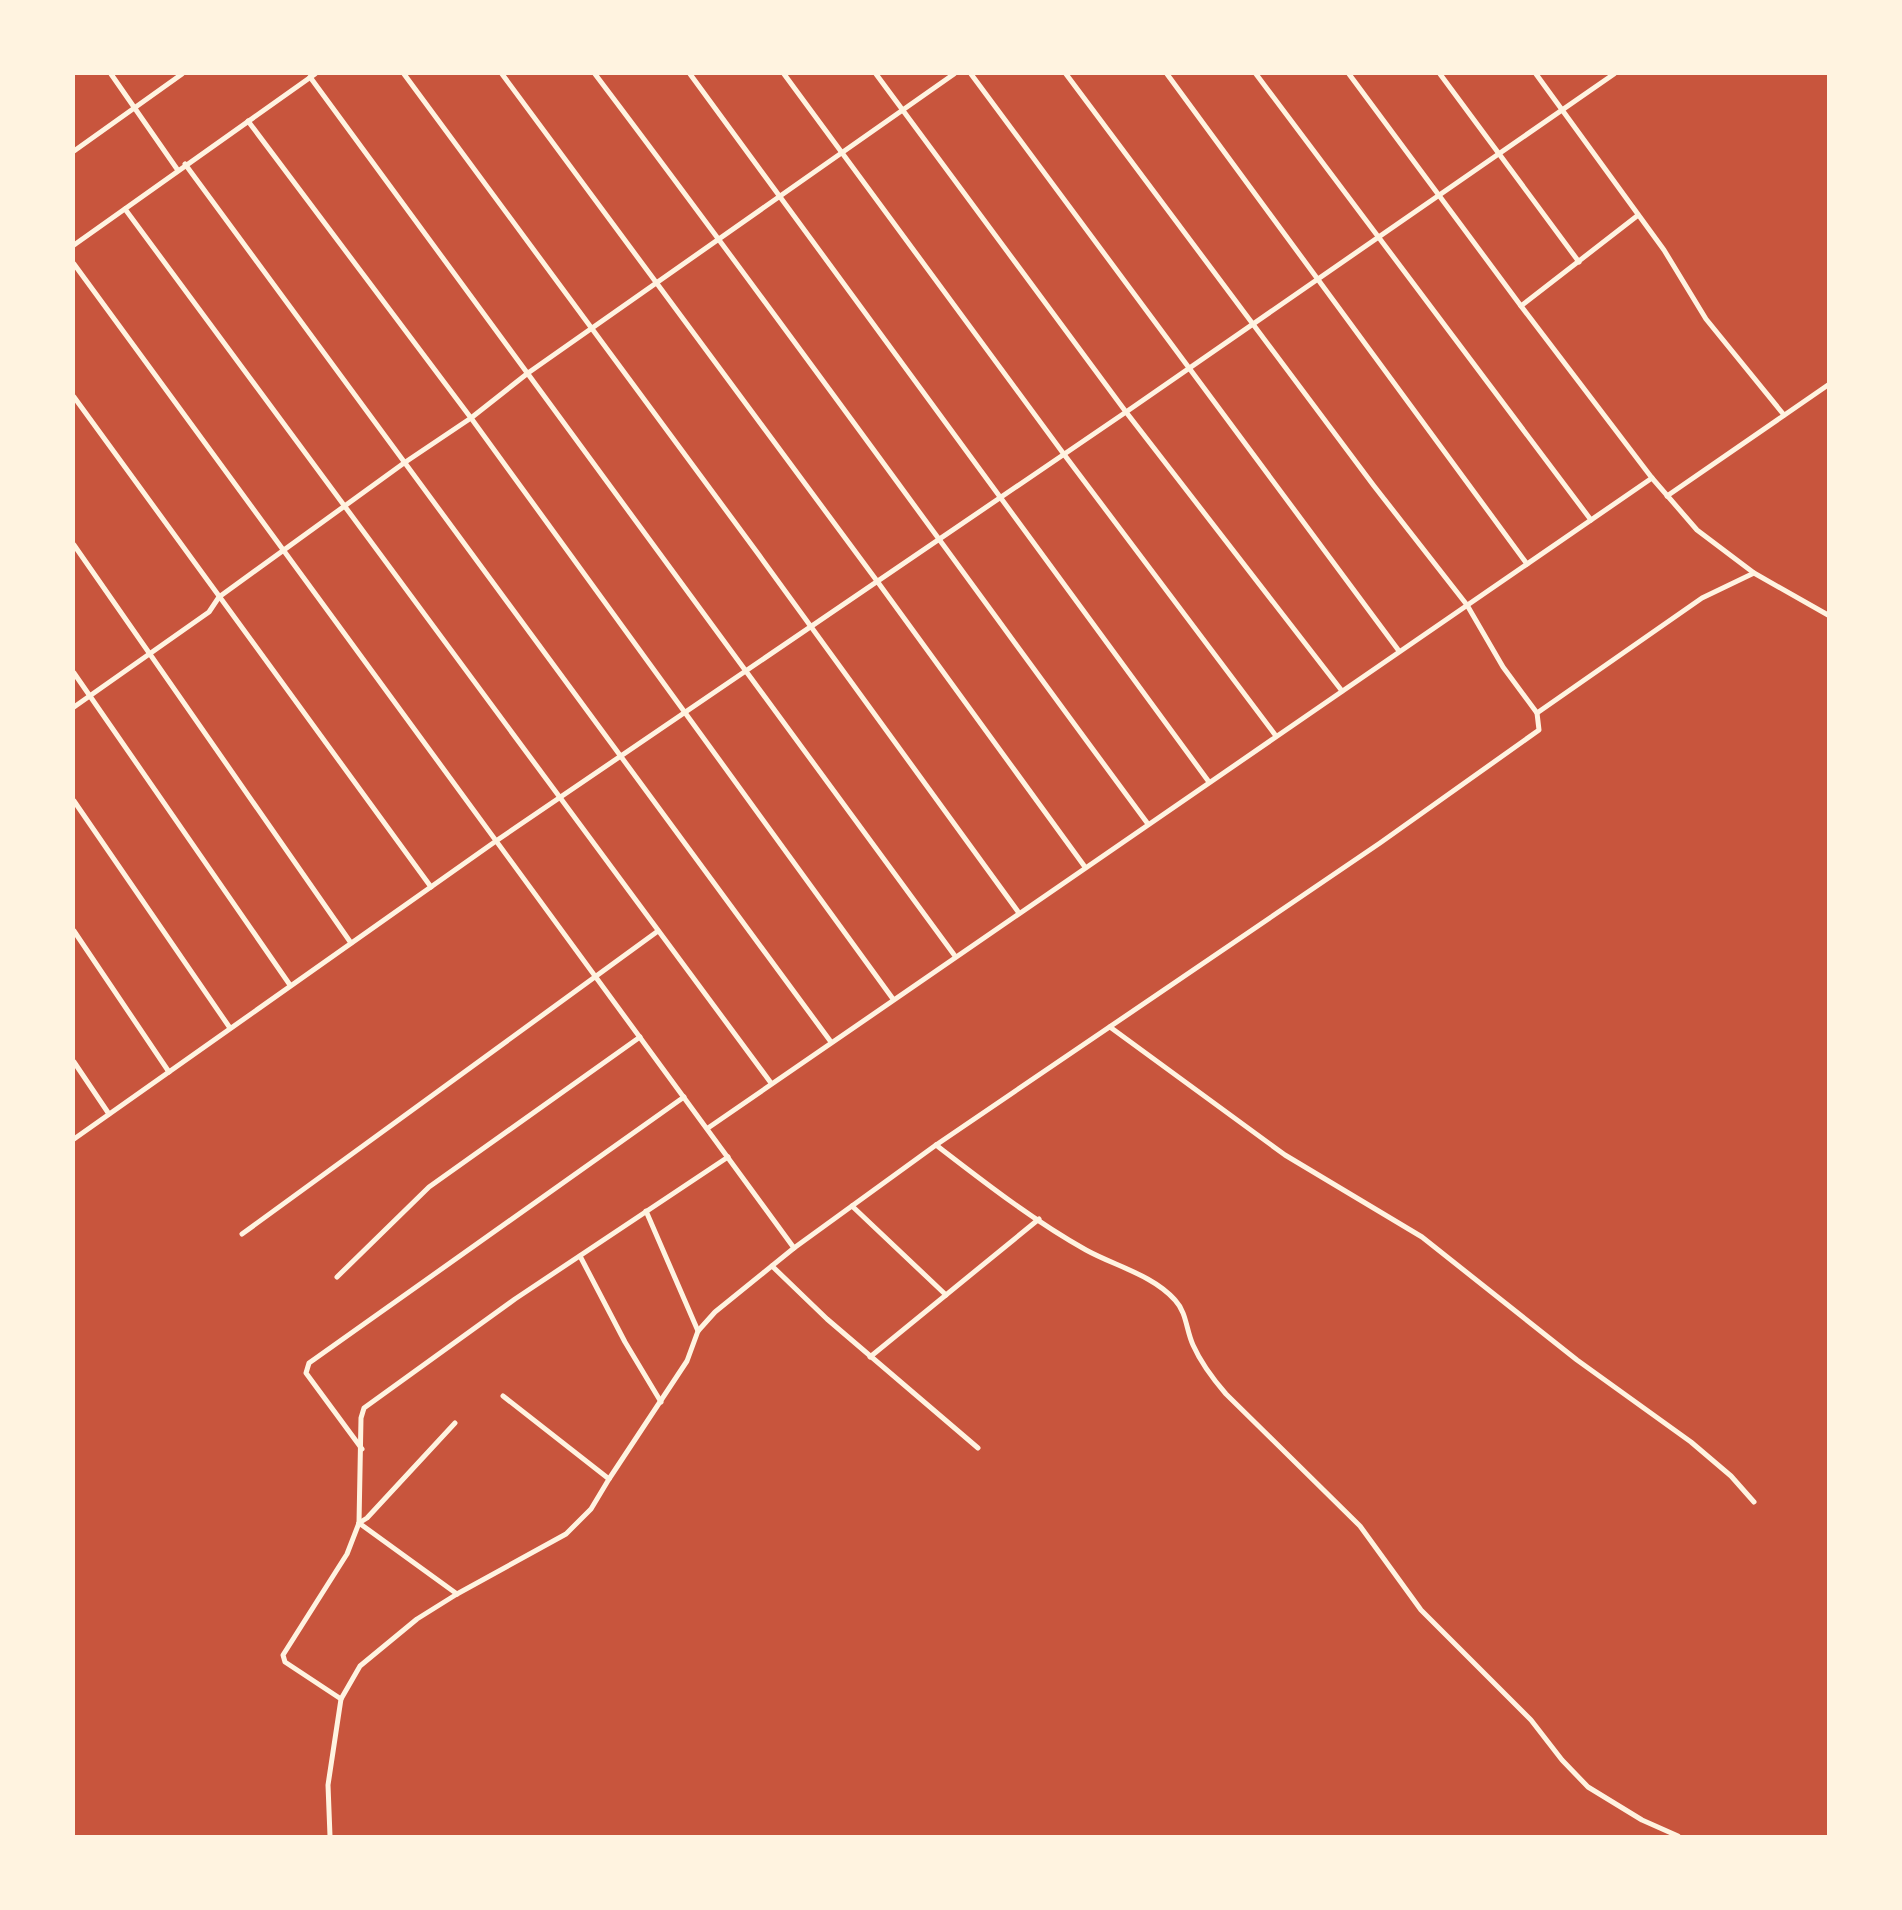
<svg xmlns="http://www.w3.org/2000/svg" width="1902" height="1910" viewBox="0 0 1902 1910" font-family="'Source Serif 4',serif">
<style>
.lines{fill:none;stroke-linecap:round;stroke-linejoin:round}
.minor{stroke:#fff3e0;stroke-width:5}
</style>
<rect width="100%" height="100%" fill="#c8553d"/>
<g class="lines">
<g class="minor">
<path d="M111 74 177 169"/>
<path d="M404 74 759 555 1019 913"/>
<path d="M502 74 877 581 1085 867"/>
<path d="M595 74C782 321 963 574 1148 824"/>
<path d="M690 74 1209 782"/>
<path d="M784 74 1063 453 1276 736"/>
<path d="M876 74 1126 412 1342 691"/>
<path d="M971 74 1399 651"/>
<path d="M1167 74 1527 564"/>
<path d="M1256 74 1591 520"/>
<path d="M1349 74 1521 306 1652 478 1697 530 1754 573 1828 615"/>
<path d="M1440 74 1579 262"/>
<path d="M1536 74 1664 250 1706 319 1784 415"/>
<path d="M310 77 955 956"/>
<path d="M248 121 471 418 893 999"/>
<path d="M74 151 182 74"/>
<path d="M185 164 831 1042"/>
<path d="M125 209 771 1083"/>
<path d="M74 245 315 74"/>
<path d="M74 264 794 1248"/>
<path d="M1521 306 1637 216"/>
<path d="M74 397 431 887"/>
<path d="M1667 496 1828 385"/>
<path d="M74 545 351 943"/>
<path d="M74 673 290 985"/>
<path d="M74 707 209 612 219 597 404 463 471 418 528 373 954 74"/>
<path d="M1537 713 1702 598 1754 573"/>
<path d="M74 801 230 1028"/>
<path d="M74 931 169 1072"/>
<path d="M1110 1027 1285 1155 1422 1237 1577 1360 1691 1442 1731 1476 1754 1502"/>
<path d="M74 1062 109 1114"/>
<path d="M708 1128 1652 478"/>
<path d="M74 1139 496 841 1126 412 1614 74"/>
<path d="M936 1145C984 1182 1034 1221 1086 1250 1115 1266 1153 1275 1175 1300 1187 1313 1186 1330 1193 1345 1201 1363 1213 1379 1226 1394L1360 1526 1421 1610 1531 1720 1562 1760 1588 1787 1642 1820 1678 1836"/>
<path d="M852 1206 946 1295"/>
<path d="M646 1211 698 1331"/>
<path d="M242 1234 658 931"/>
<path d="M580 1256 625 1342 661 1402"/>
<path d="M772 1266 827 1319 978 1448"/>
<path d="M337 1277 429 1187 640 1037"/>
<path d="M870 1357 1039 1219"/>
<path d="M503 1396 609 1479"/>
<path d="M362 1449 306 1373 309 1363 684 1097"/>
<path d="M359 1523 367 1518 455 1423"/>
<path d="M359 1523 457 1594"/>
<path d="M341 1699 285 1662 283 1655 347 1554 359 1523 361 1418 364 1408 515 1299 728 1157"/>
<path d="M330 1836 328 1785 341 1699 360 1666 417 1619 457 1594 566 1534 591 1509 609 1479 687 1361 698 1331 715 1312 794 1248 936 1145 1380 843 1539 730 1537 713 1503 667 1467 605 1374 486 1066 74"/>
</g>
</g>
<rect width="1902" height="1910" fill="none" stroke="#fff3e0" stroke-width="150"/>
</svg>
